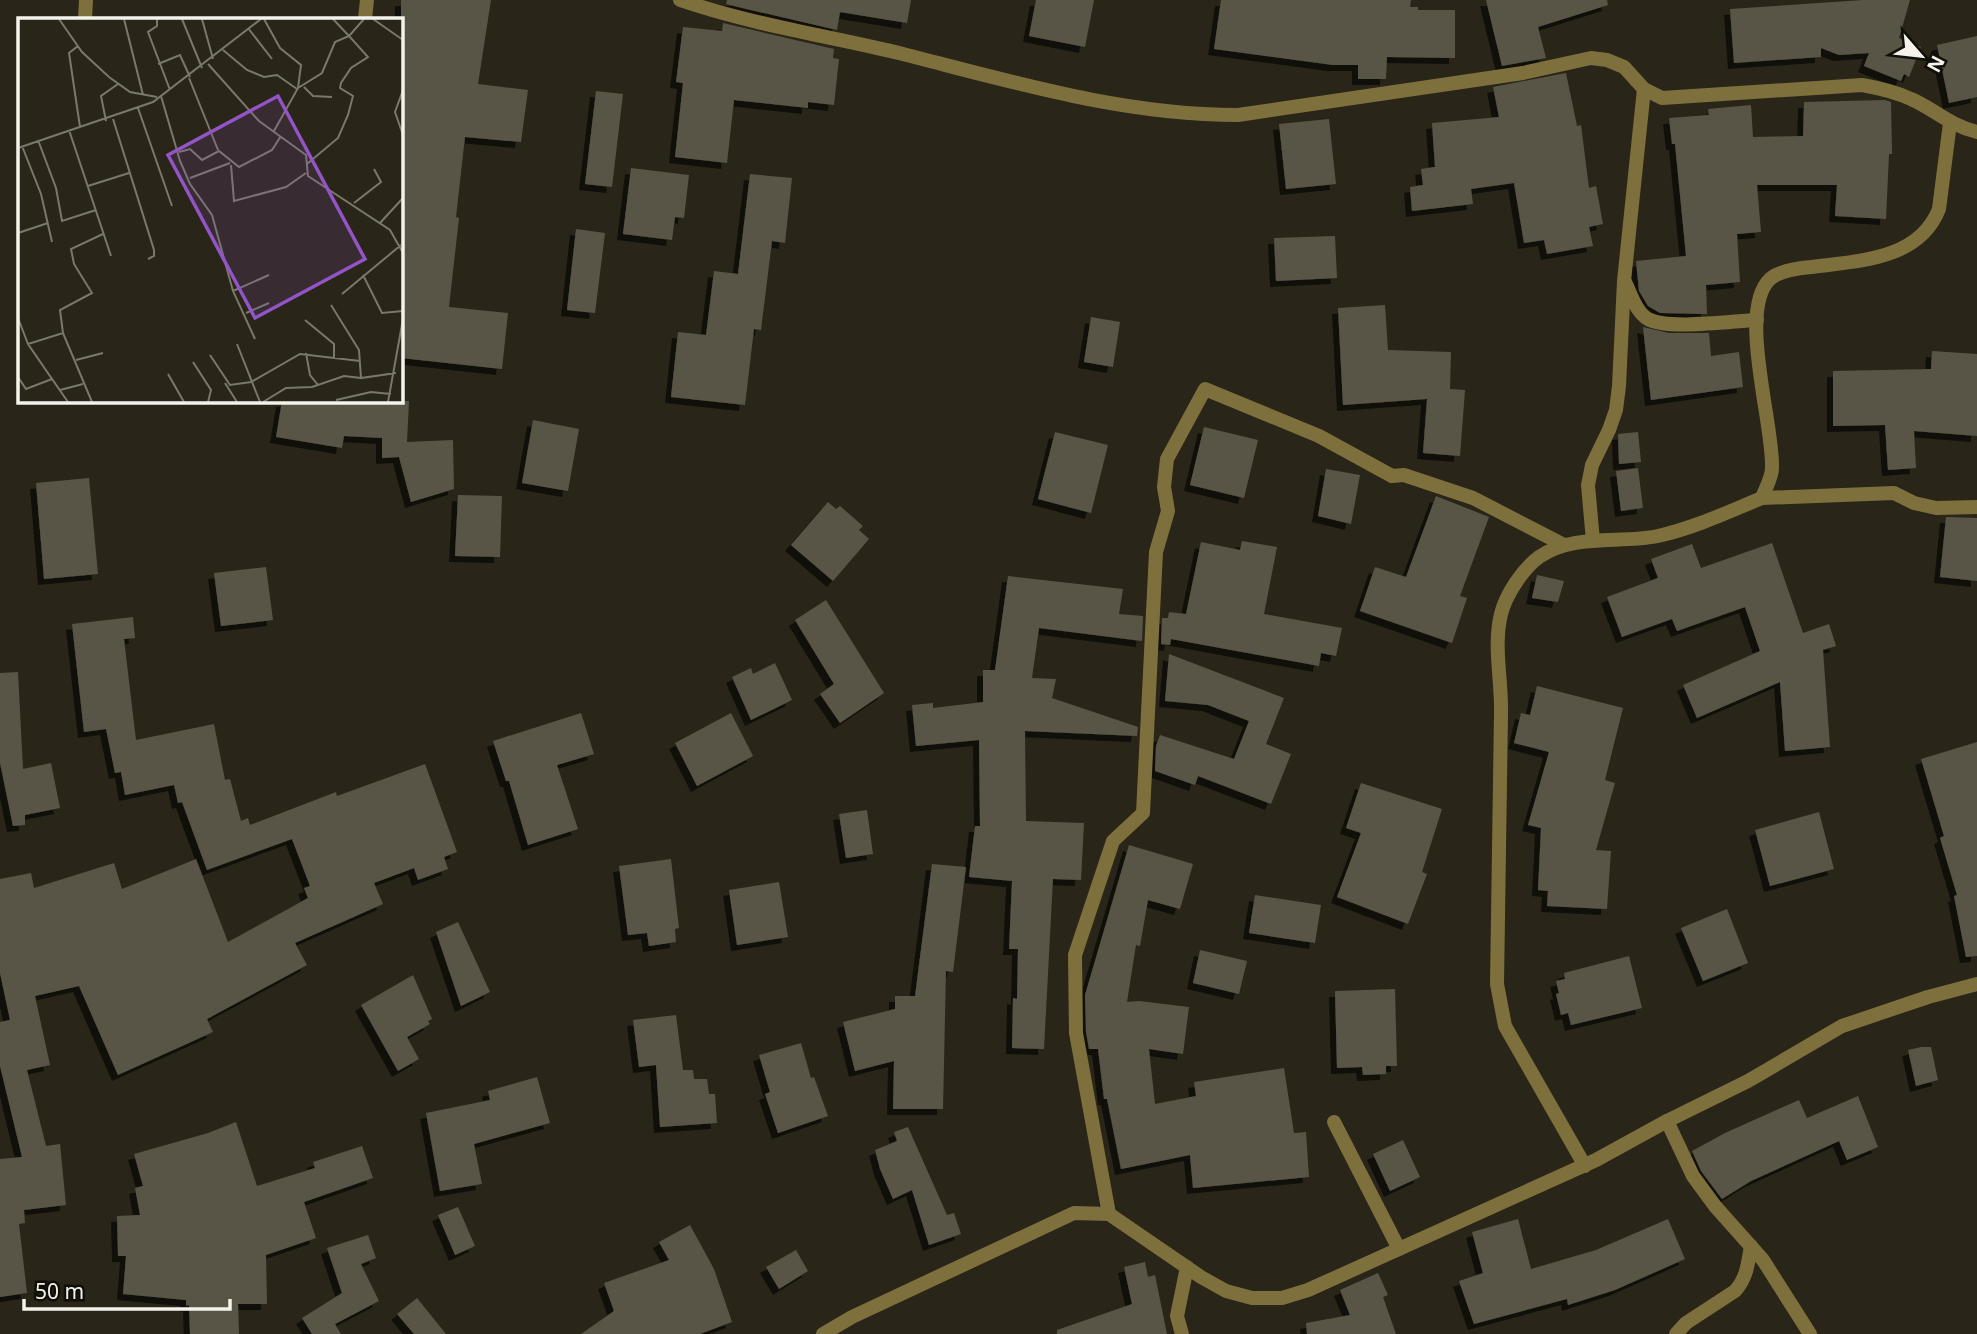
<svg xmlns="http://www.w3.org/2000/svg" width="1977" height="1334" viewBox="0 0 1977 1334" font-family="'Noto Sans',sans-serif">
<style>
.building{fill:#585546;filter:url(#shadow)}
.lines{fill:none;stroke-linecap:round;stroke-linejoin:round}
.street{stroke:#7e703d;stroke-width:14}
.inset-road{fill:none;stroke:#7a776c;stroke-width:2}
.view{fill:#9354c8;fill-opacity:0.15;stroke:#9354c8;stroke-width:3.5}
.inset-edge{fill:none;stroke:#f4f2ea;stroke-width:3.5}
</style>
<defs>
<filter id="shadow"><feDropShadow dx="-6" dy="6" stdDeviation="0" flood-color="#0009"/></filter>
</defs>
<rect width="100%" height="100%" fill="#292518"/>
<g class="building">
<path d="M401 0H491L478 84 528 90 521 142 465 137 456 217 459 218 449 307 508 313 502 369 401 358Z"/>
<path d="M727 0H911L907 23 840 12 841 6 837 30 738 7 726 4Z"/>
<path d="M1036 0H1094L1085 47 1029 36Z"/>
<path d="M1221 0H1411L1410 7H1418V10H1455V58L1387 57 1386 79H1358V65H1333L1214 49Z"/>
<path d="M1486 0H1607L1608 5 1538 27 1546 58 1502 66Z"/>
<path d="M1863 0H1910L1899 38 1921 47 1909 77 1904 74 1901 81 1864 66 1869 53 1839 55 1821 48V57L1734 63 1730 9Z"/>
<path d="M723 23 834 49 833 58 839 59 834 105 808 102V108L734 100 727 163 675 157 683 83 676 82 683 27 722 31Z"/>
<path d="M1977 36V97L1949 103 1937 45Z"/>
<path d="M1566 73 1577 126 1581 125 1589 188 1596 186 1603 224 1589 227 1593 246 1547 254 1544 240 1524 243 1514 183 1471 189 1473 204 1412 211 1410 187 1423 185 1421 169 1435 167 1432 123 1499 117 1493 87Z"/>
<path d="M596 91 623 94 612 187 585 184Z"/>
<path d="M1885 100 1891 102 1892 154H1889L1886 219 1835 216 1837 185H1757L1761 232 1737 234 1740 282 1706 285 1707 314 1660 313 1648 306 1639 291 1636 261 1686 256 1675 144H1672L1669 118 1709 115 1708 109 1751 105 1753 137 1803 136 1804 102Z"/>
<path d="M1329 119 1336 184 1286 189 1279 124Z"/>
<path d="M631 168 689 175 684 218 675 217 672 240 623 234Z"/>
<path d="M750 174 792 178 785 243 772 241 761 330 754 329 745 405 671 397 678 332 706 335 714 271 738 274Z"/>
<path d="M576 229 605 233 595 313 567 310Z"/>
<path d="M1335 236 1337 278 1276 281 1274 238Z"/>
<path d="M1385 305 1388 350 1451 352 1450 389 1465 390 1460 456 1423 453 1427 399 1343 405 1338 308Z"/>
<path d="M1091 317 1120 322 1113 367 1084 362Z"/>
<path d="M1643 327 1669 333H1709L1711 356 1739 352 1743 387 1651 400Z"/>
<path d="M1932 351 1977 354V436L1914 431 1916 468 1888 470 1885 425 1833 426V371L1931 369Z"/>
<path d="M282 401H409L407 442 453 440 454 489 411 502 399 457 382 458V438L344 436 342 448 276 437Z"/>
<path d="M533 420 579 429 568 491 522 483Z"/>
<path d="M1204 427 1258 440 1244 498 1190 485Z"/>
<path d="M1055 432 1108 445 1091 513 1038 499Z"/>
<path d="M1638 432 1641 462 1619 464 1618 434Z"/>
<path d="M1638 468 1643 508 1621 511 1616 471Z"/>
<path d="M1326 469 1360 475 1351 524 1318 516Z"/>
<path d="M89 478 98 574 44 579 36 483Z"/>
<path d="M458 495 502 496 500 557 455 556Z"/>
<path d="M1436 496 1489 517 1460 596 1467 598 1452 643 1360 611 1375 567 1406 577Z"/>
<path d="M828 502 836 509 840 506 863 526 859 530 869 539 833 581 791 545Z"/>
<path d="M1946 517 1977 518V581L1940 577Z"/>
<path d="M1242 541 1277 547 1264 614 1342 628 1336 656 1321 653 1319 666 1171 639 1170 645 1161 644 1162 618H1168L1169 612 1186 614 1201 542 1240 550Z"/>
<path d="M1772 543 1803 633 1829 624 1836 646 1823 650 1830 747 1785 751 1780 682 1697 718 1683 685 1760 651 1745 607 1677 631 1672 619 1622 637 1607 597 1658 578 1651 559 1692 544 1701 568Z"/>
<path d="M266 567 273 620 221 626 214 573Z"/>
<path d="M1537 575 1564 581 1558 602 1532 598Z"/>
<path d="M1008 576 1123 589 1119 614 1143 616 1142 641 1039 628 1032 678 1056 679 1052 698 1138 727 1137 736 1025 731 1026 821 1084 823 1081 880 1053 879 1044 1049 1012 1048 1013 998 1017 999 1018 949H1009L1012 881 969 877 975 826H980L979 740 916 746 912 705 933 703V708L983 702V670H995Z"/>
<path d="M826 600 884 693 840 723 820 694 834 684 795 620Z"/>
<path d="M133 617 135 638 124 639 136 740 214 724 225 780 230 779 241 821 248 818 250 825 336 792 337 796 425 764 457 852 444 857 448 869 418 880 414 868 374 883 383 904 295 943 307 965 207 1019 213 1032 118 1075 79 986 35 996 50 1065 27 1070 46 1146 60 1144 66 1205 24 1210 25 1223 19 1224 27 1293 0 1297V1159L22 1157 0 1066V1022L10 1020 0 973V879L31 873 34 888 114 863 122 889 196 859 228 942 308 898 304 888 310 886 292 839 207 870 182 802 178 803 174 785 125 795 121 772 115 773 106 729 84 732 72 624Z"/>
<path d="M1169 654 1284 698 1266 744 1291 754 1271 804 1198 776 1195 785 1155 771 1156 746 1160 735 1234 759 1249 721 1208 705 1165 701Z"/>
<path d="M775 663 792 700 751 720 732 677 751 668 753 674Z"/>
<path d="M18 672 23 769 51 763 60 808 25 815V825L13 826 0 763V673Z"/>
<path d="M1537 686 1623 708 1605 780 1615 783 1596 850 1611 851 1607 909 1547 906 1548 891 1538 890 1541 828 1528 825 1549 752 1514 743 1521 713 1530 715Z"/>
<path d="M581 713 594 754 557 765 578 829 528 845 509 781H506L493 741Z"/>
<path d="M731 713 753 756 697 786 675 743Z"/>
<path d="M1977 742V956L1966 957 1954 896 1957 895 1940 838 1944 836 1921 759Z"/>
<path d="M1361 783 1442 809 1422 872 1427 874 1408 924 1337 897 1361 833 1346 828Z"/>
<path d="M867 810 873 854 846 858 839 814Z"/>
<path d="M1819 812 1834 869 1770 886 1755 830Z"/>
<path d="M1129 845 1193 864 1180 909 1148 900 1140 946 1136 945 1127 1002 1139 1001 1189 1007 1183 1054 1149 1049 1155 1104 1196 1096 1194 1082 1284 1068 1294 1133 1306 1132 1309 1177 1193 1188 1190 1155 1121 1169 1107 1099H1104L1098 1049H1089L1086 1032 1085 995Z"/>
<path d="M671 859 679 928 675 929 676 942 649 946 647 933 628 935 619 866Z"/>
<path d="M932 864 966 867 953 972 946 971 943 1109H893L894 1061 855 1071 843 1022 895 1009V996H915Z"/>
<path d="M779 882 788 937 737 945 729 890Z"/>
<path d="M1255 895 1321 905 1315 943 1249 933Z"/>
<path d="M1727 909 1748 963 1703 981 1681 928Z"/>
<path d="M458 922 490 992 461 1006 436 932Z"/>
<path d="M1200 950 1247 961 1239 994 1193 983Z"/>
<path d="M1629 956 1642 1008 1571 1025 1568 1013 1561 1015 1556 994 1559 993 1556 981 1565 979 1564 973Z"/>
<path d="M413 975 432 1019 428 1021 430 1024 407 1037 419 1059 398 1071 361 1005Z"/>
<path d="M1395 989 1397 1066H1386V1074L1363 1075 1362 1067 1337 1068 1335 991Z"/>
<path d="M676 1015 683 1070H693L694 1079H707L709 1094H715L717 1123 660 1127 656 1065 639 1067 633 1020Z"/>
<path d="M801 1043 811 1078 814 1077 828 1116 778 1133 765 1094 770 1092 759 1055Z"/>
<path d="M1921 1047H1931L1938 1080 1916 1086 1908 1050Z"/>
<path d="M537 1077 550 1123 474 1144 482 1184 440 1191 426 1113 490 1100 488 1091Z"/>
<path d="M1858 1096 1878 1147 1847 1160 1839 1141 1751 1181 1722 1199 1701 1171 1692 1151 1725 1133 1799 1100 1807 1118Z"/>
<path d="M236 1122 257 1186 315 1168 313 1162 362 1146 373 1178 304 1202 316 1238 266 1255 267 1304H238L239 1334H190L189 1305 186 1306V1300L123 1294 126 1256H118L117 1216 140 1215 135 1188 143 1186 134 1154 208 1133Z"/>
<path d="M908 1127 947 1215 954 1213 961 1234 929 1245 912 1190 893 1199 880 1169 875 1150 897 1141 894 1132Z"/>
<path d="M1403 1140 1420 1177 1390 1191 1373 1154Z"/>
<path d="M458 1207 475 1246 455 1255 438 1215Z"/>
<path d="M1518 1219 1531 1269 1596 1250 1668 1219 1685 1259 1615 1290 1568 1305 1567 1299 1474 1324 1459 1281 1483 1273 1472 1232Z"/>
<path d="M690 1225 714 1269 732 1322 700 1334H581L614 1311 604 1283 669 1260 659 1242Z"/>
<path d="M368 1235 376 1258 361 1264 379 1301 335 1324 341 1334H312L302 1318 342 1293 327 1248Z"/>
<path d="M796 1250 808 1271 779 1289 766 1267Z"/>
<path d="M1145 1262 1148 1277 1155 1275 1167 1334H1057V1330L1132 1304 1124 1267Z"/>
<path d="M1378 1273 1388 1295 1383 1297 1396 1334H1307L1306 1323 1350 1315 1340 1290Z"/>
<path d="M417 1298 446 1334H414L397 1314Z"/>
</g>
<g class="lines">
<g class="street">
<path d="M680 0C753 25 829 36 903 54 1013 82 1123 115 1238 115L1523 73 1591 58 1607 60 1624 67 1644 89 1662 98 1862 85C1879 88 1896 92 1911 99 1934 109 1951 126 1977 132"/>
<path d="M85 19 86 0"/>
<path d="M365 19 367 0"/>
<path d="M1625 282C1631 294 1636 312 1648 319 1668 330 1732 321 1757 320"/>
<path d="M1762 498 1894 493 1914 503 1936 508 1977 507"/>
<path d="M1593 541 1588 485 1592 465 1609 430 1616 410 1619 386 1624 281 1644 89"/>
<path d="M1667 1121 1693 1176 1715 1206 1763 1260 1810 1334"/>
<path d="M1334 1122 1399 1249"/>
<path d="M1585 1166 1505 1026 1497 984C1498 894 1500 804 1501 714 1502 680 1493 647 1501 614 1506 594 1523 569 1539 557 1574 533 1619 544 1658 536 1694 528 1728 512 1762 498 1765 489 1772 478 1772 468 1774 425 1737 310 1770 279 1779 271 1799 268 1811 267 1858 261 1919 260 1939 209L1950 123"/>
<path d="M1109 1214 1076 1033 1075 955 1113 841 1143 813 1156 552 1168 511 1164 487 1167 459 1205 389 1319 436 1392 476 1404 475 1473 498 1564 545"/>
<path d="M823 1334 852 1317 1074 1213 1109 1214 1201 1277 1226 1291 1252 1298H1282L1308 1290 1596 1160 1667 1121 1748 1081 1842 1026 1928 997 1977 984"/>
<path d="M1182 1334 1177 1316 1187 1267"/>
<path d="M1676 1334 1686 1323 1735 1291C1747 1278 1748 1263 1751 1246"/>
</g>
</g>
<g transform="translate(18 18)">
<rect width="385" height="385" fill="#292518"/>
<path class="inset-road" d="M41 1 64 34 91 59 112 74 139 79M106 1 125 77M139 1V8L130 14 152 72M164 1 184 50M184 1 195 41M246 1 262 30 283 47 280 70 256 113M355 1 385 22M230 10 254 41M60 28 51 35 62 109M205 32 229 52 246 59 259 57 279 71M140 46 162 37 172 59M190 46 241 103 288 137 290 158 372 212 385 235M171 60 200 132M286 69 295 78 314 79M280 70 304 55 317 24 331 18 315 1M385 72 377 94 385 117M143 78 162 143 172 166 194 197 215 273 237 321M120 90 154 188M95 101 136 232V238L130 241M88 103 83 78 100 66M51 112 93 238M20 122 38 170 44 203 78 192M4 128 23 176 34 224M0 130 135 84 243 1M161 134 172 131 184 142 201 133 221 149 254 132 263 118M289 146 320 120 330 97 335 78 322 70 323 65 333 50 350 39 331 18 346 1M213 147 216 183 268 169 288 155M172 160 212 145M70 168 111 155M336 185 363 164 356 151M362 205 385 180M0 215 30 205M345 257 364 295 385 293M215 273 251 257M324 276 383 227M313 287 341 332 343 360 378 355M228 295 251 285M0 300 10 326M287 302 316 326V341M45 315 42 292 74 275 56 246 53 231 85 216M219 326 242 384M288 335 292 357 300 367M192 337 212 367 233 364 282 336 342 343M58 342 85 335M175 344 193 372 190 384M150 356 166 384M0 359 8 371 34 361 50 384M34 361 10 326 45 315 74 384M207 365 219 384M42 372 65 366M318 382 353 374 373 376M245 384 268 370 294 369 326 358 343 360M370 384 385 301"/>
<path class="view" d="M260 78 347 241 237 300 150 137Z"/>
<rect width="385" height="385" class="inset-edge"/>
</g>
<g transform="translate(1921 56) rotate(118)" stroke="#100e09" stroke-width="5" paint-order="stroke">
<path d="M0-5L12 26L0 18L-12 26Z" fill="#f4f2ea"/>
<text y="-10" font-size="19" font-weight="bold" text-anchor="middle" fill="#f4f2ea">N</text>
</g>
<path d="M24 1299v10h206v-10" fill="none" stroke="#f4f2ea" stroke-width="3.5"/>
<text x="35" y="1299" font-size="21" fill="#f4f2ea" stroke="#100e09" stroke-width="5" paint-order="stroke">50 m</text>
</svg>
